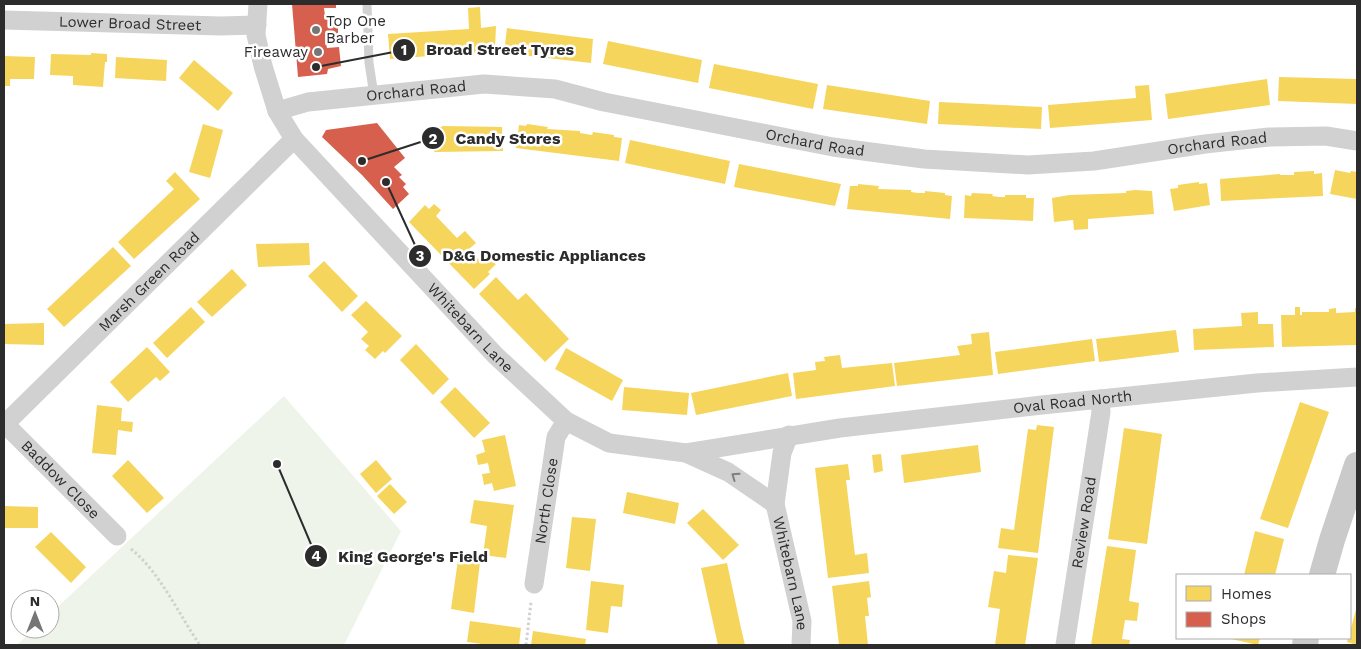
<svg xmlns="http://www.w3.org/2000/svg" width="1361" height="649" viewBox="0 0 1361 649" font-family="'Work Sans',sans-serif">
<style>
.green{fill:#eef4ea}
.homes{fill:#f6d55c}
.shops{fill:#d6604d}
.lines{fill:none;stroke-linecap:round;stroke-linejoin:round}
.path{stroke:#d1d1d1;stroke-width:3;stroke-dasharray:2.5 2.5;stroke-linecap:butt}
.lane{stroke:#d1d1d1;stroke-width:9}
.street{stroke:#d1d1d1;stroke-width:19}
.secondary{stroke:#cacaca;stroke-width:26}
.oneway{stroke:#7e7e7e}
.poi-dot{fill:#767676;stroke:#fff;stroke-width:2}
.labels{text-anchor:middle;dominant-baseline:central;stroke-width:5;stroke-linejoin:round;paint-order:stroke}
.poi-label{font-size:15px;fill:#2c2c2c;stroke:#fff;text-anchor:start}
.street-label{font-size:15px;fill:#2c2c2c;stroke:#fff}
.leader{fill:none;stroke:#2c2c2c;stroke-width:2}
.callout-dot{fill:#2c2c2c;stroke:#fff;stroke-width:2}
.mark-label{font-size:15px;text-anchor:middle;font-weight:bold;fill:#fff}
.callout-label{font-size:16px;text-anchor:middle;font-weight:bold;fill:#2c2c2c;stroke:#fff;stroke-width:5;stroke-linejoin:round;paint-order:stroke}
</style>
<rect width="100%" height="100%" fill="#fff"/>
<path class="green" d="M284 396 401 531 344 645H17L34 629H50V614Z"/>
<g class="homes">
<path d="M480 7 481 28 496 26 495 49 483 50V52L390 59 388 34 469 29 468 8Z"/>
<path d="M507 28 593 39 591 63 504 53Z"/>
<path d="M608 41 702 60 698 83 603 64Z"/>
<path d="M91 53 107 54V62H105L103 87 73 85V76L50 75 51 54 91 55Z"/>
<path d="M4 56 35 57 34 79H10V86H4Z"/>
<path d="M116 57 167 60 166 81 115 78Z"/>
<path d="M194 60 233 93 218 111 179 78Z"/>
<path d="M714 64 818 84 813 109 709 88Z"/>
<path d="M1279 77 1357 79V104L1278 101Z"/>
<path d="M1267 79 1270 105 1168 119 1165 94Z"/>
<path d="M827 85 930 101 927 124 823 109Z"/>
<path d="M1149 85 1152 120 1050 128 1048 105 1136 98 1135 86Z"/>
<path d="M939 102 1042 107 1041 129 938 124Z"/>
<path d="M203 124 223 130 210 178 189 172Z"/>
<path d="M527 124 548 127 547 129 580 131V133L592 135 593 132 614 135V137L622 138 619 161 516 148 519 125 526 126Z"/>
<path d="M442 126 502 127 503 151 434 152V128L442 127Z"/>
<path d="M630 140 730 161 725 184 625 163Z"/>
<path d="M739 164 841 184 835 206 734 187Z"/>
<path d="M1335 170 1350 173 1351 171 1357 172V199L1330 194Z"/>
<path d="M1314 171V174L1322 173 1323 196 1221 201 1220 179 1280 174V175H1294V172Z"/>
<path d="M175 172 200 199 134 259 118 242 174 189 166 181Z"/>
<path d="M1199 182V184L1207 183 1210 205 1174 211 1170 189 1178 188V185Z"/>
<path d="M858 184 879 186 878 189 911 190V192L918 193H925V191L945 193V195L952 196 950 219 847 209 850 186H858Z"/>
<path d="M1135 190 1152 191 1154 214 1088 219V229L1074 230 1073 220 1054 222 1052 198 1069 195 1126 193V191Z"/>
<path d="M972 193 993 194 992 196 999 197H1005V195H1026V198H1034L1033 221 964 218 965 195 971 196Z"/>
<path d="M434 204 441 210 436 216 457 238 465 231 476 243 469 249 480 261 487 255 496 264 488 272 490 274 474 289 409 222 425 205 429 209Z"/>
<path d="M309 243 310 265 258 267 256 244Z"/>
<path d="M113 247 131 266 64 327 47 309Z"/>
<path d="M324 261 358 296 342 312 308 276Z"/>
<path d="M232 269 247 285 212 317 197 302Z"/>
<path d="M496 277 518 300 526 293 569 339 545 362 479 294Z"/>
<path d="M366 301 402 336 385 353 383 351 375 359 365 350 369 346 361 339 368 332 351 315Z"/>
<path d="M191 307 205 322 167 358 153 343Z"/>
<path d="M1295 307H1300V315H1302V312H1329V309L1336 308V313L1355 312V308H1357V345L1282 347 1281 315H1295Z"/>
<path d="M1258 312V324H1273L1274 347 1194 350 1193 329 1242 326 1241 313Z"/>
<path d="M44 323V345L4 344V324Z"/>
<path d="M1176 330 1179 352 1099 362 1096 339Z"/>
<path d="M989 332 993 375 897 386 894 363 960 355 957 346 972 344 971 334Z"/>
<path d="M1092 339 1095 361 998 374 995 352Z"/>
<path d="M416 344 449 379 433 395 400 360Z"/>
<path d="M147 347 170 372 160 381 156 377 128 402 110 382Z"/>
<path d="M566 348 623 380 612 401 555 369Z"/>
<path d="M840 355 842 368 892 363 895 386 796 399 793 373 816 370 815 362 825 361 824 357Z"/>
<path d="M788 373 792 396 696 415 691 393Z"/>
<path d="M455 387 490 423 474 438 440 402Z"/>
<path d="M624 387 689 393 687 415 622 410Z"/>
<path d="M1300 402 1329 412 1288 528 1260 519Z"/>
<path d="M97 405 122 408 121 421 133 422 132 432 118 430 116 455 92 453Z"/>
<path d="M1037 425 1054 427 1038 553 998 548 1001 528 1014 530 1028 429 1036 430Z"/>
<path d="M1124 428 1162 434 1147 544 1108 539Z"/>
<path d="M505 435 516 486 494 491 492 483 484 485 482 474 490 473 488 463 478 465 476 455 485 452 482 440Z"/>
<path d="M978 445 981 472 904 483 901 455Z"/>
<path d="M881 454 883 471 874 473 872 455Z"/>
<path d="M128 460 164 498 147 513 112 476Z"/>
<path d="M376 460 392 479 376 493 360 474Z"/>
<path d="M848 464 850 480H846L855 555 867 553 869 573 828 578 815 468Z"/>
<path d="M390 484 407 502 394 514 377 496Z"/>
<path d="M627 492 679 503 675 524 623 513Z"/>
<path d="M474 500 514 505 506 558 483 555 487 526 470 523Z"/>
<path d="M4 506 38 507V528H4Z"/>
<path d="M703 509 739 545 723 560 687 523Z"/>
<path d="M572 517 596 519 590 571 566 568Z"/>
<path d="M1255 531 1284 539 1275 575H1244Z"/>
<path d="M51 532 86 567 71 583 35 547Z"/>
<path d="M1107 546 1136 550 1129 601 1139 603 1137 621 1125 620 1122 639 1130 640 1129 645H1091Z"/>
<path d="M1008 555 1038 558 1025 645H995L1000 609 988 607 994 571 1006 573Z"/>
<path d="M458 560 480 562 474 613 451 609Z"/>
<path d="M727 563 741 628 745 645H718L701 568Z"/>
<path d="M591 581 624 585 622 607 611 606 608 633 586 630Z"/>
<path d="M869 581 871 597 867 598 869 616H865L868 645H839L832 586Z"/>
<path d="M1357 606V645L1347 642 1348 638H1350V632Z"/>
<path d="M470 621 521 628 519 645H489L467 642Z"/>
<path d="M533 631 586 639 585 645H531Z"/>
<path d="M1227 638H1260L1258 645Z"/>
</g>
<g class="shops">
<path d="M292 4H336V8H324L325 16H338V35L325 36 327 48 339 47 341 66 328 69 327 74 298 77Z"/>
<path d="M377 123 405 158 394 167 402 175 399 177 406 184 403 187 409 194 393 209 362 175 322 137 326 130Z"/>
</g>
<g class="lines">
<g class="path">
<path d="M131 549C160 572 179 615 200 645"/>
<path d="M526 645 531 602"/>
</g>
<path class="lane" d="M367 4 369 63 374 95"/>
<g class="street">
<path id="s1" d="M258 4 256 35 263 66 277 111 294 139 495 355 566 421 609 443 686 453 728 472 775 504"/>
<path id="s2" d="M4 20 221 26 257 25"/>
<path id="s3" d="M277 111 308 102 484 84 555 89 604 102 833 147 924 159 1028 165 1094 161 1205 144 1269 137 1326 136 1357 141"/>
<path id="s4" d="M4 423 117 536"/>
<path id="s5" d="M4 425 294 139"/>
<path id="s6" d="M789 435 782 453 775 504 802 621 801 645"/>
<path id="s7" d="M686 453 840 428 1042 405 1257 383 1357 377"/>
<path id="s8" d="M534 584 556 437 566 421"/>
<path id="s9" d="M1065 645 1101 412 1100 399"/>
</g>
<g class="secondary">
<path d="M1322 575 1332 540 1357 465"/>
<path d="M1305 645 1306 638"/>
</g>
</g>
<defs><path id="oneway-chevron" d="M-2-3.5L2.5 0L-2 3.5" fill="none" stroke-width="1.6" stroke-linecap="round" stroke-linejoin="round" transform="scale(1.25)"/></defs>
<use class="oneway" href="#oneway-chevron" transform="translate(735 476) rotate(-145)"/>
<g class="poi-dot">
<circle cx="316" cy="30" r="5"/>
<circle cx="318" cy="52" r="5"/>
</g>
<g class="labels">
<g class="poi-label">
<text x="326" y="21">Top One<tspan x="326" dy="17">Barber</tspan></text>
<text x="308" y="52" text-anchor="end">Fireaway</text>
</g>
<g class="street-label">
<text stroke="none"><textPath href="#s2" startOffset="126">Lower Broad Street</textPath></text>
<text stroke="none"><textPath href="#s3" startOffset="141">Orchard Road</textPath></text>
<text stroke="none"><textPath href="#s3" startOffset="546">Orchard Road</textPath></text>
<text stroke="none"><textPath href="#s3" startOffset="951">Orchard Road</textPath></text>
<text stroke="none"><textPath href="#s5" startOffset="204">Marsh Green Road</textPath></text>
<text stroke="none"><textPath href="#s1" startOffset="401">Whitebarn Lane</textPath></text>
<text stroke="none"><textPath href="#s7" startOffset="390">Oval Road North</textPath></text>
<text stroke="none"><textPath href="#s4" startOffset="80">Baddow Close</textPath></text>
<text stroke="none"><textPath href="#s8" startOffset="84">North Close</textPath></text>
<text stroke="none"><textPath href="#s9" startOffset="124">Review Road</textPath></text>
<text stroke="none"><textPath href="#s6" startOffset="142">Whitebarn Lane</textPath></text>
</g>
</g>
<path class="leader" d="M316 67L404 50M362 161L433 138M386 182L420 256M277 464L316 556"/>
<g class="callout-dot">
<circle cx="316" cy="67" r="5"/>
<circle cx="362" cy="161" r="5"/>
<circle cx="386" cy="182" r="5"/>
<circle cx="277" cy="464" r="5"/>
<circle cx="404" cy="50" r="12"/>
<circle cx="433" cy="138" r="12"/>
<circle cx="420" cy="256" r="12"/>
<circle cx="316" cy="556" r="12"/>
</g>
<g class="mark-label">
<text x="404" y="55">1</text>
<text x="433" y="144">2</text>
<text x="420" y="261">3</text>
<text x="316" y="561">4</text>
</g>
<g class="callout-label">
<text x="500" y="55">Broad Street Tyres</text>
<text x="508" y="144">Candy Stores</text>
<text x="544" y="261">D&amp;G Domestic Appliances</text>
<text x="413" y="562">King George's Field</text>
</g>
<rect width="1361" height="649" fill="none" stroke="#2c2c2c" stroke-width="10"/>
<rect x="1176" y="574" width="175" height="65" fill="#ffffff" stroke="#ababab"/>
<rect x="1186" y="586" width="25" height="15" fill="#f6d55c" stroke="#ababab"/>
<text x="1221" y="599" font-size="15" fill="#2c2c2c">Homes</text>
<rect x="1186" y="612" width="25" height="15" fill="#d6604d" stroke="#ababab"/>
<text x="1221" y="624" font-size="15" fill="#2c2c2c">Shops</text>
<g transform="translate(35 614)"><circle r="24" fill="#ffffff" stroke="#ababab"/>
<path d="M0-4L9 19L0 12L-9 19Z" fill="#767676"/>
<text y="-8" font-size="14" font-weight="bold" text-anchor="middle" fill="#2c2c2c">N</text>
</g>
</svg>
